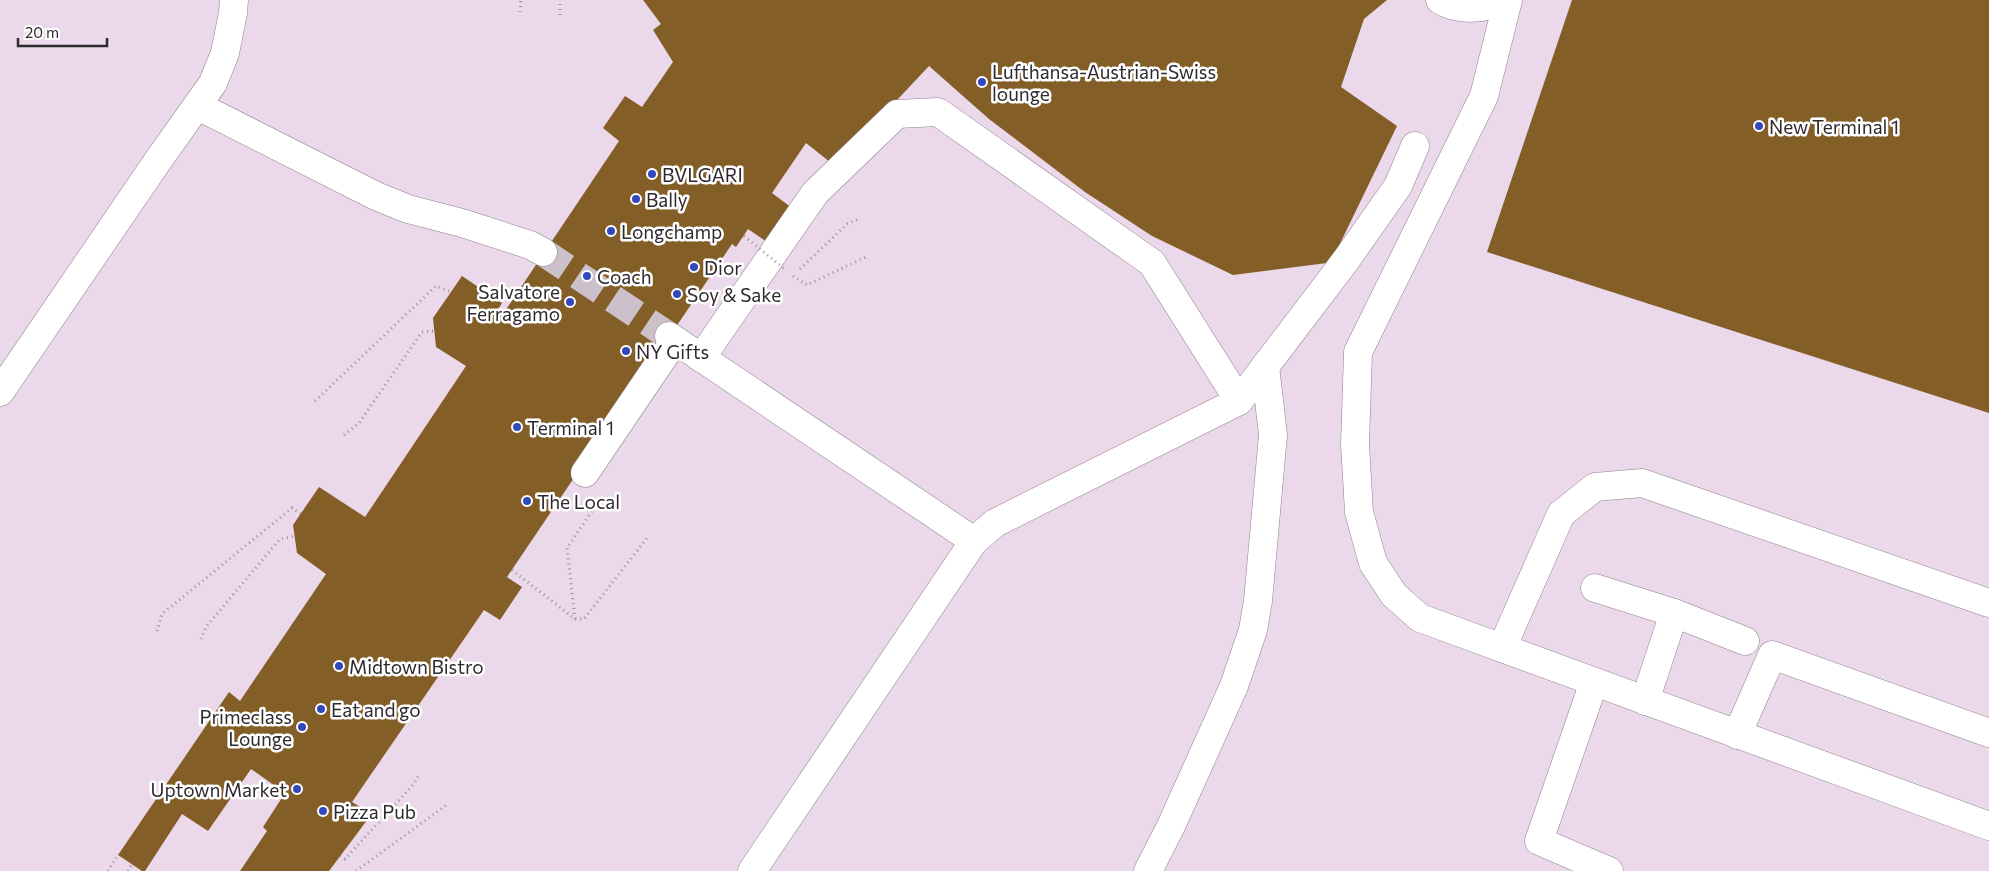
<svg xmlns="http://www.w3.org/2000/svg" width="1989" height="871" viewBox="0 0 1989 871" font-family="Commissioner,sans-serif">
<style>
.built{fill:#ebd8ea}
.building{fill:#835e26}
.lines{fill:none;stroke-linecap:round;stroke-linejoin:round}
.minor-tunnel{stroke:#ccc0cb;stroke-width:28;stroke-dasharray:28 14;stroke-linecap:butt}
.minor-casing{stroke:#8e828d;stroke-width:29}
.path{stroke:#9b929a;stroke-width:3;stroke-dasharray:1 4;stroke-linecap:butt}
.minor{stroke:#fff;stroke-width:28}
.path-bridge{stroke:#9b929a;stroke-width:3;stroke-dasharray:1 4;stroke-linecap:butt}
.poi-dot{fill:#3348ba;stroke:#fff;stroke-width:2}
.labels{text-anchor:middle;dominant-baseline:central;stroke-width:5;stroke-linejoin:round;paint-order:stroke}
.poi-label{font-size:19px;fill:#2e292d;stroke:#fff;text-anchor:start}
</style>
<rect width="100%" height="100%" fill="#f3e6f2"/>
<rect class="built" x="0" y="0" width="1989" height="871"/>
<g class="building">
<path d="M643 0H1387L1364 19 1341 87 1397 126 1333 258 1327 263 1233 275 1152 236 1085 192 989 119 929 66 835 166 806 143 772 193 796 211 773 246 748 229 736 247 732 244 507 577 522 587 500 620 484 610 352 802 365 810 366 806 374 811 329 871H240L267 831 263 827 285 793 251 769 208 831 182 814 145 871H142L118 855 229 692 240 701 326 574 297 553 293 525 319 487 365 517 466 366 436 347 433 318 462 276 502 303 497 311 503 314 619 141 603 128 625 96 642 107 673 62 653 30 661 24Z"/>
<path d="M1572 0H1989V413L1487 252Z"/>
</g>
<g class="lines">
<path class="minor-tunnel" d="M543 252 669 336"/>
<defs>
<g id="minor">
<path d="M1440 0C1458 11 1485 10 1503 0"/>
<path d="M1508 0 1484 96 1358 352 1355 444 1359 512 1373 563 1394 595 1420 618 1989 826"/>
<path d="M198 106 376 196 408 209 462 223 530 245 543 252"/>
<path d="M669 336 974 541"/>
<path d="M701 358 815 193 897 114 938 112 1152 263 1239 401"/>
<path d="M0 392 157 162 213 83 225 53 233 13 234 0"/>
<path d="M585 473 675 340"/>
<path d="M1595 588 1674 613"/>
<path d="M1502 648 1561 514 1595 487 1642 483 1989 603"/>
<path d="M1594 682 1539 841 1609 871"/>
<path d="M1645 701 1674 613 1745 641"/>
<path d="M1737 735 1772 655 1989 733"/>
<path d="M752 871 974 541 995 523 1239 401 1346 260 1398 186 1415 146"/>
<path d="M1148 871 1171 826 1234 686 1253 630 1258 601 1273 435 1265 366"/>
</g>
</defs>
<use href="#minor" class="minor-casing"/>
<g class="path">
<path d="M520 12 521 0"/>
<path d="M560 15V0"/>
<path d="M800 269 847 224 858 219"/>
<path d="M793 276 807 285 868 256"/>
<path d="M315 401 436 286 451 292"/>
<path d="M344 435 359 423 422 332 435 331"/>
<path d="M512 570 575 619H584L647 538"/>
<path d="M575 619 567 548 592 511"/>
<path d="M157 631 162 614 292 508 301 514"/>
<path d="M201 639 206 627 280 539 295 536"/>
<path d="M340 856 345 859 413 785 419 775"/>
<path d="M108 871 118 855"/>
<path d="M128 871 132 864"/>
<path d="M356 871 448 804"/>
</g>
<use href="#minor" class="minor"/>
<path class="path-bridge" d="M744 236 786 270"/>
</g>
<g class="poi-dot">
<circle cx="982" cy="82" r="5"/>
<circle cx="1759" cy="126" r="5"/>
<circle cx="652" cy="174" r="5"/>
<circle cx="636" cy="199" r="5"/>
<circle cx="611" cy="231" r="5"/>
<circle cx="694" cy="267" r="5"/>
<circle cx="587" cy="276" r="5"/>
<circle cx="677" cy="294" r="5"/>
<circle cx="570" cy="302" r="5"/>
<circle cx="626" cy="351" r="5"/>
<circle cx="517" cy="427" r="5"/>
<circle cx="527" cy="501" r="5"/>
<circle cx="339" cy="666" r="5"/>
<circle cx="321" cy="709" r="5"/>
<circle cx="302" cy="727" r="5"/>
<circle cx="297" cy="789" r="5"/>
<circle cx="323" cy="811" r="5"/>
</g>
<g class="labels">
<g class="poi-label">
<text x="992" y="71">Lufthansa-Austrian-Swiss<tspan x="992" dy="22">lounge</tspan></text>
<text x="1769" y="126">New Terminal 1</text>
<text x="662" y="174">BVLGARI</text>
<text x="646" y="199">Bally</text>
<text x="621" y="231">Longchamp</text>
<text x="704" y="267">Dior</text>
<text x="597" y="276">Coach</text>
<text x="560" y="291" text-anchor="end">Salvatore<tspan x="560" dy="22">Ferragamo</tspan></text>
<text x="687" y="294">Soy &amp; Sake</text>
<text x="636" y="351">NY Gifts</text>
<text x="527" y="427">Terminal 1</text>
<text x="537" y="501">The Local</text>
<text x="349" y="666">Midtown Bistro</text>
<text x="331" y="709">Eat and go</text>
<text x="292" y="716" text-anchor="end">Primeclass<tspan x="292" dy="22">Lounge</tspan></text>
<text x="287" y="789" text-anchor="end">Uptown Market</text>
<text x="333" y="811">Pizza Pub</text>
</g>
</g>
<path d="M18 38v8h89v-8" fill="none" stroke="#2e292d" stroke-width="2.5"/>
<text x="25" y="38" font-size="15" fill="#2e292d" stroke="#ffffff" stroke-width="4" paint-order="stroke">20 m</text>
</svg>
